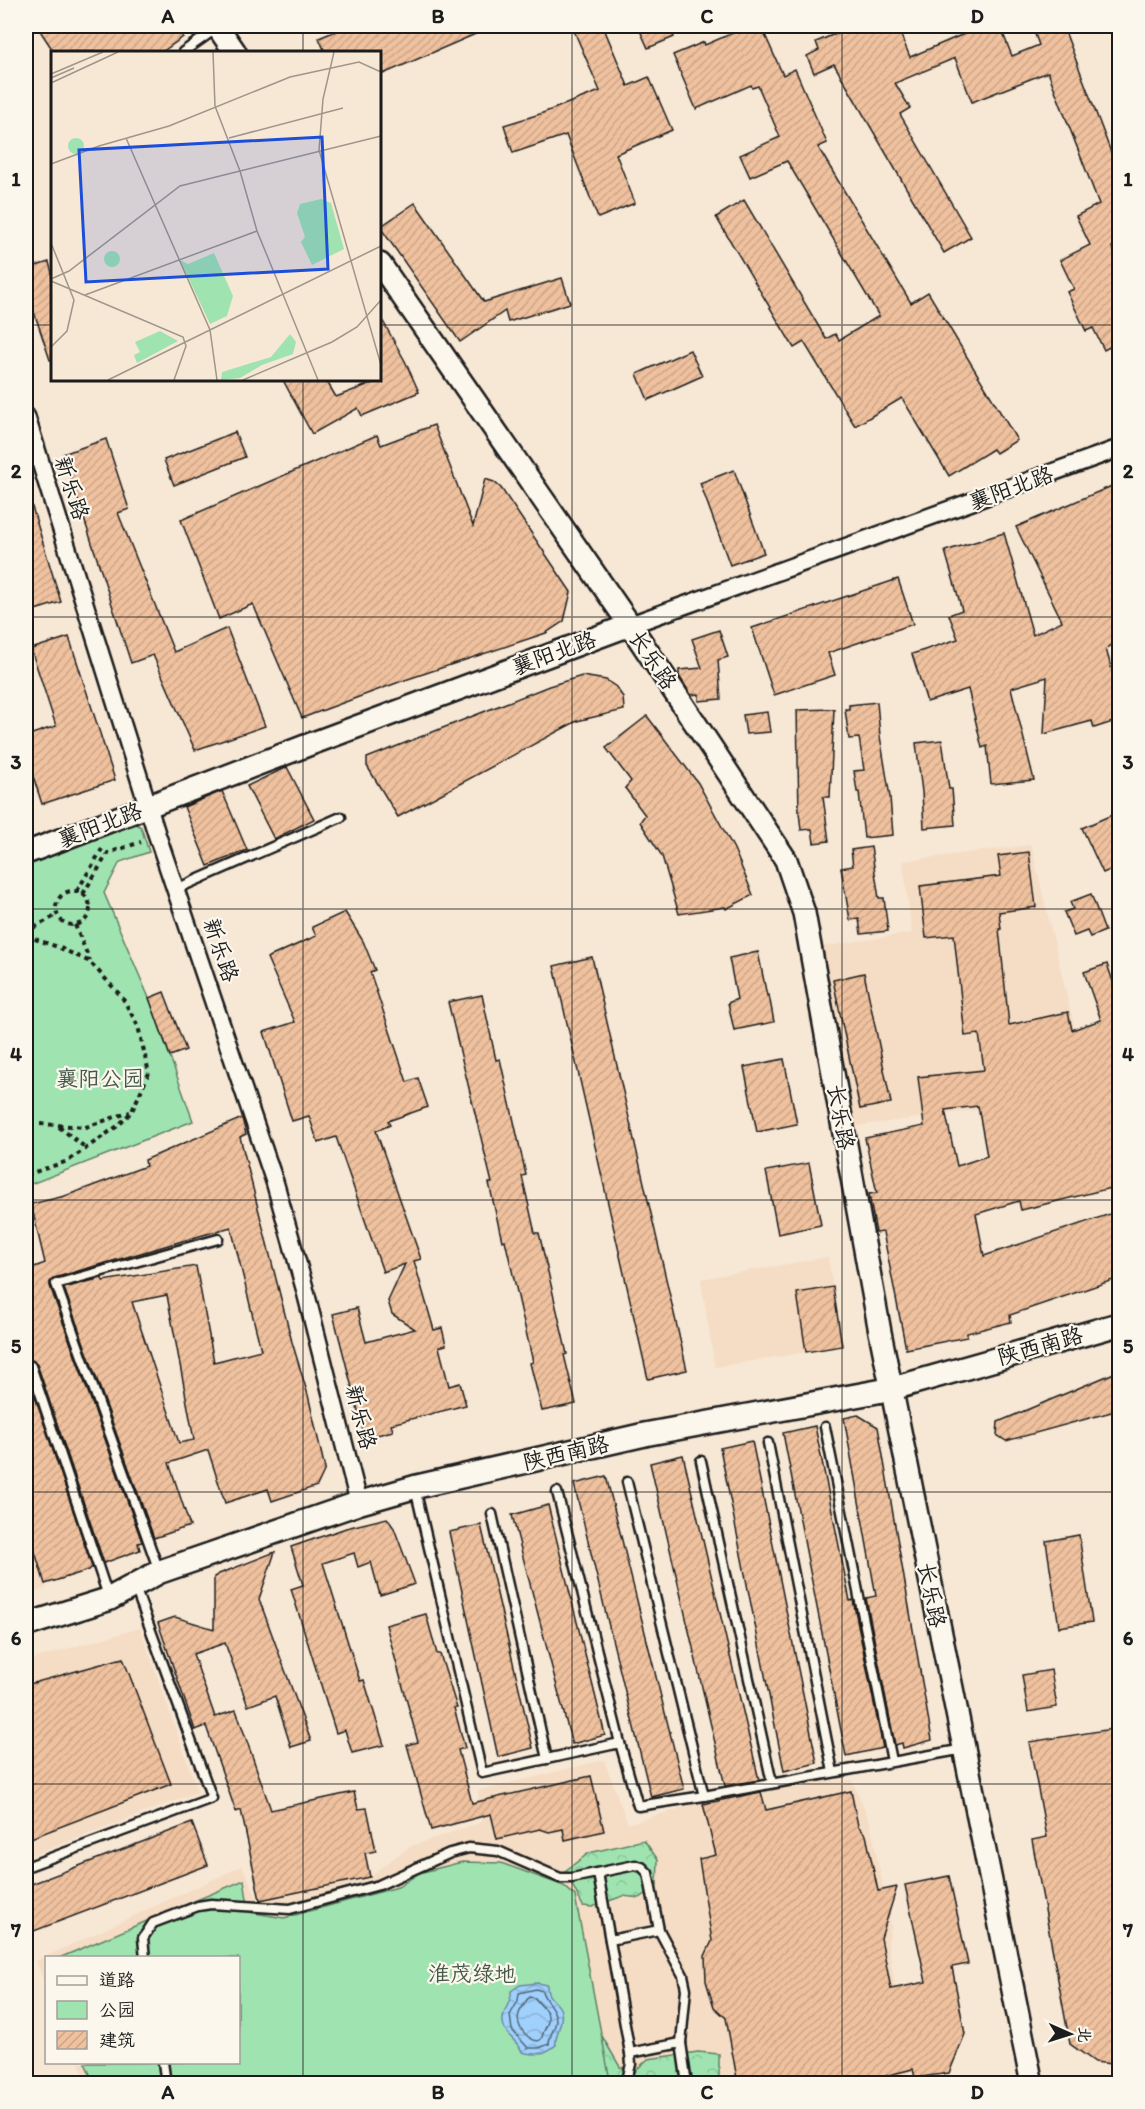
<svg xmlns="http://www.w3.org/2000/svg" width="1145" height="2109" viewBox="0 0 1145 2109" font-family="Itim,'LXGW WenKai TC',sans-serif">
<style>
.built{fill:#f5dcc4}
.forest{fill:url(#forest-crowns);stroke:#5e8066;stroke-width:1.5}
.park{fill:#9fe4b0;stroke:#5e8066;stroke-width:1.5}
.water{fill:url(#water-waves);stroke:#6b88a2;stroke-width:1.5}
.lines{fill:none;stroke-linecap:round;stroke-linejoin:round}
.shore{stroke:#516476;stroke-width:1.5}
.building{fill:url(#building-hatch);stroke:#1c1c1c;stroke-width:1.5;fill-rule:evenodd}
.service-casing{stroke:#1c1c1c;stroke-width:13}
.minor-casing{stroke:#1c1c1c;stroke-width:21}
.tertiary-casing{stroke:#1c1c1c;stroke-width:26}
.secondary-casing{stroke:#1c1c1c;stroke-width:27}
.path{stroke:#1c1c1c;stroke-width:4;stroke-dasharray:4.5 4.5;stroke-linecap:butt}
.service{stroke:#fbf7ec;stroke-width:8}
.minor{stroke:#fbf7ec;stroke-width:16}
.tertiary{stroke:#fbf7ec;stroke-width:21}
.secondary{stroke:#fbf7ec;stroke-width:22}
.grid{fill:none;stroke:#1c1c1c;stroke-width:1.5;stroke-opacity:0.55}
.labels{text-anchor:middle;dominant-baseline:central;stroke-width:4.5;stroke-linejoin:round;paint-order:stroke}
.street-label{font-size:22px;fill:#1c1c1c;stroke:#fbf7ec}
.park-label{font-size:22px;fill:#435848;stroke:#fbf7ec}
.inset-road{fill:none;stroke:#9f968b;stroke-width:1.5}
.view{fill:#1d4ed8;fill-opacity:0.15;stroke:#1d4ed8;stroke-width:3}
.inset-edge{fill:none;stroke:#1c1c1c;stroke-width:3}
.neatline{fill:none;stroke:#1c1c1c;stroke-width:2}
.grid-label{font-size:20px;text-anchor:middle;font-weight:bold;fill:#1c1c1c}
</style>
<defs>
<pattern id="forest-crowns" width="20" height="18" patternUnits="userSpaceOnUse" patternTransform="scale(1.5)"><rect width="20" height="18" fill="#9fe4b0"/><path d="M2 6a3 3 0 1 1 6 0M12 15a3 3 0 1 1 6 0" fill="none" stroke="#88c397"/></pattern>
<pattern id="water-waves" width="16" height="10" patternUnits="userSpaceOnUse" patternTransform="scale(1.5)"><rect width="16" height="10" fill="#a0d0fc"/><path d="M0 5q4-4 8 0t8 0" fill="none" stroke="#89b2d7"/></pattern>
<pattern id="building-hatch" width="6" height="6" patternUnits="userSpaceOnUse" patternTransform="scale(1.5)"><rect width="6" height="6" fill="#efc19e"/><path d="M-1 1l2-2M0 6l6-6M5 7l2-2" fill="none" stroke="#cca588"/></pattern>
</defs>
<rect width="100%" height="100%" fill="#f7e7d5"/>
<filter id="ink" filterUnits="userSpaceOnUse"><feTurbulence type="fractalNoise" baseFrequency=".0167" numOctaves="2"/><feDisplacementMap in="SourceGraphic" scale="12" xChannelSelector="R" yChannelSelector="G"/><feConvolveMatrix kernelMatrix="1 2 1 2 8 2 1 2 1" color-interpolation-filters="sRGB"/></filter>
<g filter="url(#ink)">
<g class="built">
<path d="M1031 845 1086 1077 1035 1102 849 1127 815 948 912 933 903 861Z"/>
<path d="M828 1257 842 1346 715 1367 701 1279Z"/>
<path d="M26 1523 47 1588 26 1596Z"/>
<path d="M140 1628 198 1792 26 1858V1661Z"/>
<path d="M604 1760 628 1824 697 1803 805 1783 852 1780 870 1822 891 1927 888 1944 911 2083H87L79 2063 238 2062V1958H46V1986L36 1961 242 1866 259 1901 370 1879 379 1869 409 1847 482 1822 478 1791Z"/>
</g>
<g class="forest">
<path d="M644 1840 658 1860 657 1886 640 1898 623 1896 592 1907 583 1906 565 1871 589 1853Z"/>
<path d="M602 2036 620 2067 635 2071 648 2059 698 2052 719 2054V2077L705 2084 591 2083Z"/>
</g>
<g class="park">
<path d="M128 819 141 827 149 852 120 862 104 893 149 998 193 1121 26 1186V854Z"/>
<path d="M462 1862 501 1863 564 1886 575 1896 609 2075 608 2083H94L85 2063 238 2062V1958H59L244 1880 249 1912 284 1918 398 1887 419 1873Z"/>
</g>
<path class="water" d="M537 1983 547 1985C547 1988 547 1992 549 1995 552 2001 559 2003 561 2011 564 2024 554 2034 556 2045 545 2054 536 2056 522 2052 519 2041 505 2037 503 2023 501 2010 513 2002 511 1991L520 1985Z"/>
<g class="lines">
<g class="shore">
<path d="M536 1989 542 1991C545 2002 556 2008 556 2021 555 2029 549 2035 549 2044L539 2048H528L512 2030 510 2015 518 2001 519 1993Z"/>
<path d="M530 1997 535 1998C538 2003 544 2007 547 2013 550 2020 547 2025 544 2031 542 2034 543 2038 540 2040 534 2045 509 2026 522 2008 525 2003 525 2000 530 1997Z"/>
</g>
</g>
<g class="building">
<path d="M37 26H175L183 37 162 52H54Z"/>
<path d="M348 26H494L383 74 380 66V52H325L319 38Z"/>
<path d="M572 26H603L628 86 649 77 672 130 616 154 635 203 598 218 566 135 513 153 504 125 540 114 600 91Z"/>
<path d="M638 26H669L674 37 648 48Z"/>
<path d="M749 26H761L783 75 795 69 827 143 818 147 911 303 928 292 1017 440 996 453 993 449 949 476 902 398 855 426 804 342 794 348 716 217 744 200 826 339 835 334 839 340 879 316 787 161 750 177 740 155 780 137 758 86 752 88 751 85 696 109 673 55 704 42 705 45Z"/>
<path d="M854 26H897L910 57 971 31 969 26H1000L1012 56 1039 45 1032 26H1063L1112 155 1119 152V243L1112 247 1119 262V342L1104 350 1093 328 1086 331 1067 292 1074 289 1060 260 1090 245 1076 216 1099 204 1048 72 972 102 955 58 895 83 910 108 900 114 971 237 944 253 834 64 814 73 807 56 819 50 816 42Z"/>
<path d="M415 203 484 302 562 278 570 303 508 322 505 311 460 342 380 227Z"/>
<path d="M49 262 52 273V360H50L26 288V269Z"/>
<path d="M380 316 405 361 419 392 362 416 358 408 312 434 283 380H326L336 397 380 380Z"/>
<path d="M690 350 702 376 648 400 637 374Z"/>
<path d="M434 425 473 526 485 479 494 482 501 488 571 592 564 621 546 633 402 681 302 718 253 604 219 619 181 520 377 435 381 445Z"/>
<path d="M235 432 245 457 174 485 164 460Z"/>
<path d="M106 439 129 509 118 513 174 652 227 628 265 726 195 750 153 655 131 663 63 454Z"/>
<path d="M734 470 764 553 730 565 700 483Z"/>
<path d="M1119 483V640L1106 649 1119 695V720L1094 728 1092 721 1044 734 1047 677 1011 688 1034 780 991 784 987 746 982 748 968 689 927 702 912 654 958 639 949 615 962 610 945 551 1004 533 1033 635 1062 621 1016 527Z"/>
<path d="M29 497 61 602 35 610 26 580V498Z"/>
<path d="M898 579 913 624 828 653 835 675 774 695 752 628Z"/>
<path d="M719 630 728 657 718 660 721 699 699 701V694L691 695 679 676V670L702 668 692 639Z"/>
<path d="M69 637 115 780 42 804 26 754V736L56 726 31 649Z"/>
<path d="M582 676 606 680 616 687 623 697 624 710 577 721 398 817 367 766V758L549 686Z"/>
<path d="M877 702 880 736 890 797 893 835 864 838 859 792H857L854 771 864 770 859 738 849 739 845 709H849V705Z"/>
<path d="M834 709 830 797H823L829 841 814 843 812 829 801 830 799 812 797 710Z"/>
<path d="M767 712 770 732 746 734 743 715Z"/>
<path d="M647 716 698 783 734 849 753 895 726 909 725 907 679 914 662 856 640 822 645 815 625 788 631 781 606 748Z"/>
<path d="M942 740 949 789H952L955 825 924 828 922 792 916 743Z"/>
<path d="M287 767 314 819 274 839 247 786Z"/>
<path d="M222 791 247 850 208 866 184 807Z"/>
<path d="M1114 814 1119 825V866L1103 873 1082 828Z"/>
<path d="M871 847 879 898H884L888 931 861 934 859 919 850 920 841 868 853 866 851 850Z"/>
<path d="M1029 852 1036 907 999 912 1001 929H999L1009 1025 1068 1012 1072 1030 1101 1020 1084 972 1107 964 1119 999V1186L1021 1210 1019 1201 976 1214 984 1256 1119 1211V1278L1010 1315 1011 1322 967 1333V1337L906 1349 883 1232 876 1233 869 1194 877 1193 865 1138 924 1126 918 1077 984 1070 979 1034 965 1036 954 935 926 938 920 886 1001 876 998 856ZM978 1106 987 1156 957 1166 945 1110Z"/>
<path d="M1091 894 1105 931 1090 937 1087 931 1074 936 1064 912 1073 909 1070 902Z"/>
<path d="M345 912 363 941 375 970 370 972 407 1082 418 1078 428 1107 388 1121 390 1125 376 1131 421 1259 414 1261 434 1330 442 1328 446 1345 439 1347 449 1386 460 1383 466 1405 391 1424 393 1431 365 1438 333 1314 357 1308 366 1342 415 1329 392 1314 388 1301 405 1264 383 1272 336 1137 318 1143 309 1116 292 1121 264 1032 295 1022 267 958 316 936 312 927Z"/>
<path d="M758 952 767 996 769 995 774 1022 734 1030 728 1003 737 999 729 958Z"/>
<path d="M592 957 687 1370 648 1379 554 966Z"/>
<path d="M864 973 891 1103 860 1109 833 980Z"/>
<path d="M164 992 186 1050 170 1056 149 998Z"/>
<path d="M482 995 496 1060 500 1059 526 1175 522 1176 535 1233H539L567 1354 564 1355 576 1404 542 1411 530 1363 533 1362 505 1240 502 1241 489 1183H492L448 1002Z"/>
<path d="M784 1059 797 1124 757 1132 744 1067Z"/>
<path d="M242 1118 246 1134 240 1137 292 1342 308 1395 325 1469 317 1486 272 1501 268 1489 225 1503 208 1450 169 1463 190 1526 154 1538 64 1288 102 1278 103 1281 196 1266 214 1362 261 1350 231 1227 54 1278 50 1282V1286L142 1542 138 1543 140 1550 104 1563 37 1364 32 1360 26 1363V1270L45 1263 31 1204 65 1196 146 1166 145 1160ZM167 1295 194 1440 179 1443 132 1302Z"/>
<path d="M809 1163 821 1225 778 1234 766 1171Z"/>
<path d="M833 1287 842 1346 806 1352 797 1293Z"/>
<path d="M26 1370 92 1567 89 1570 45 1584 26 1523Z"/>
<path d="M1119 1371V1410L1006 1441 997 1435 998 1422Z"/>
<path d="M858 1415 878 1427 932 1740 903 1748 902 1743 895 1745 866 1598 876 1596 844 1418Z"/>
<path d="M815 1426 850 1601 853 1600 883 1748 846 1756 783 1433Z"/>
<path d="M752 1441 817 1763 784 1771 720 1448Z"/>
<path d="M683 1455 759 1780 725 1786 650 1463Z"/>
<path d="M606 1476 684 1789 651 1797 574 1484Z"/>
<path d="M548 1505 605 1735 572 1744 512 1515Z"/>
<path d="M387 1518 394 1528 415 1584 380 1595 371 1562 358 1567 354 1553 323 1563 360 1681 364 1680 384 1745 352 1753 345 1730 336 1733 291 1589 303 1585 291 1547 346 1528Z"/>
<path d="M481 1525 533 1748 498 1757 449 1532Z"/>
<path d="M1079 1535 1092 1622 1059 1627 1046 1541Z"/>
<path d="M275 1552 259 1599 311 1741 291 1747 275 1696 248 1706 225 1643 193 1654 215 1717 236 1710 271 1810 354 1792 358 1809 367 1808 376 1851 365 1853 370 1877 260 1900 241 1810 236 1812 206 1726 195 1730 158 1623 175 1617 214 1629V1577L219 1574Z"/>
<path d="M426 1614 437 1654H440L457 1708H454L465 1748 458 1750 472 1803 591 1776 604 1831 565 1840 563 1829 549 1832 540 1829 497 1839 491 1814 431 1830 407 1745 418 1742 386 1625Z"/>
<path d="M123 1658 171 1784 26 1840V1685Z"/>
<path d="M1051 1670 1057 1707 1028 1712 1022 1675Z"/>
<path d="M1118 1728 1119 1739V2065L1095 2062 1070 2044 1032 1840 1047 1837 1029 1742Z"/>
<path d="M851 1791 858 1826 866 1835 878 1891 897 1887 881 1938 891 1989 926 1982 905 1885 949 1876 968 1964 952 1967 965 2034 949 2073 915 2078 913 2069 881 2077 867 2084H738L726 2018 714 2007 706 1981 705 1956 712 1941 699 1859 716 1855 703 1804 761 1792 766 1810Z"/>
<path d="M192 1823 208 1865 26 1934V1886Z"/>
</g>
<g class="lines">
<defs>
<g id="service">
<path d="M183 52 217 28"/>
<path d="M176 889 341 817"/>
<path d="M31 1366 109 1599"/>
<path d="M825 1427 892 1761"/>
<path d="M768 1443 833 1772"/>
<path d="M701 1461 772 1783"/>
<path d="M627 1482 704 1796"/>
<path d="M415 1488 482 1773 620 1743 638 1806 704 1796 964 1749"/>
<path d="M557 1492 620 1743"/>
<path d="M492 1514 547 1759"/>
<path d="M159 1571 56 1284 218 1239"/>
<path d="M26 1867 212 1798 135 1587"/>
<path d="M598 1873 630 2053 681 2043"/>
<path d="M610 1940 659 1930"/>
<path d="M145 1958 143 1938 153 1923 198 1906 211 1904 290 1909 379 1885 450 1853 469 1848 498 1851 560 1878H572L635 1865 642 1867 648 1873 659 1930 683 1975 686 1989 681 2043 687 2084"/>
<path d="M163 2062 166 2084"/>
<path d="M626 2084 631 2064 630 2053"/>
</g>
<g id="minor">
<path d="M26 416 157 835 275 1183 304 1286 359 1503"/>
<path d="M630 625 1120 448"/>
</g>
<g id="tertiary">
<path d="M217 26 235 52"/>
<path d="M380 264 630 625 786 860 804 913 880 1332 1032 2084"/>
<path d="M26 853 308 745 630 625"/>
</g>
<path id="secondary" d="M26 1625 109 1599 159 1572 359 1503 415 1487 647 1434 891 1389 1120 1324"/>
</defs>
<use href="#service" class="service-casing"/>
<use href="#minor" class="minor-casing"/>
<use href="#tertiary" class="tertiary-casing"/>
<use href="#secondary" class="secondary-casing"/>
<g class="path">
<circle cx="73" cy="908" r="17"/>
<path d="M77 891 102 849"/>
<path d="M83 894 108 853 141 842"/>
<path d="M75 925 90 961"/>
<path d="M26 932 57 915"/>
<path d="M26 936 58 947 90 962 122 997 138 1026 149 1073 132 1111 119 1125 68 1161 26 1175"/>
<path d="M40 1124 86 1127 130 1112"/>
<path d="M59 1127 86 1148"/>
</g>
<use href="#service" class="service"/>
<use href="#minor" class="minor"/>
<use href="#tertiary" class="tertiary"/>
<use href="#secondary" class="secondary"/>
</g>
</g>
<path class="grid" d="M303 26V52M572 26V2084M842 26V2084M26 325H52M380 325H1120M303 380V2084M26 617H1120M26 909H1120M26 1200H1120M26 1492H1120M26 1784H1120"/>
<g class="labels">
<g class="street-label">
<text transform="translate(72 488) rotate(72)">新乐路</text>
<text transform="translate(1011 488) rotate(-20)">襄阳北路</text>
<text transform="translate(554 653) rotate(-20)">襄阳北路</text>
<text transform="translate(653 660) rotate(56)">长乐路</text>
<text transform="translate(100 825) rotate(-21)">襄阳北路</text>
<text transform="translate(221 950) rotate(71)">新乐路</text>
<text transform="translate(841 1117) rotate(80)">长乐路</text>
<text transform="translate(1040 1346) rotate(-16)">陕西南路</text>
<text transform="translate(361 1417) rotate(76)">新乐路</text>
<text transform="translate(566 1453) rotate(-13)">陕西南路</text>
<text transform="translate(932 1595) rotate(79)">长乐路</text>
</g>
<g class="park-label">
<text x="100" y="1078">襄阳公园</text>
<text x="472" y="1973">淮茂绿地</text>
</g>
</g>
<g transform="translate(51 51)">
<rect width="330" height="330" fill="#f7e7d5"/>
<path d="M239 283 245 291 242 303 211 314 189 327 170 329 171 321 220 306Z" fill="#9fe4b0"/>
<path d="M17 95a8 8 0 1 1 16 0a8 8 0 1 1-16 0ZM270 148 280 152 293 198 261 214 250 191 254 186 246 162 249 153ZM53 208a8 8 0 1 1 16 0a8 8 0 1 1-16 0ZM163 202 182 245 176 265 159 273 129 209 137 213Z" fill="#9fe4b0"/>
<path d="M109 280 127 290 86 312 83 304 89 301 84 291Z" fill="#9fe4b0"/>
<path class="inset-road" d="M162 1 164 55 189 120 206 180 267 329M283 1 272 48 268 99 330 314M0 23 52 1M0 27 23 17M0 32 67 1M75 87 159 279 166 329M178 87 292 57M0 113 48 95 118 75 239 26 308 11 330 21M0 192 23 249 16 280 0 296M0 228 18 220 129 135 330 85M0 230 132 286 135 295 123 329M34 244 206 180M57 329 330 195M192 329 281 291 306 276 330 249"/>
<path class="view" d="M271 86 277 218 35 231 28 99Z"/>
<rect width="330" height="330" class="inset-edge"/>
</g>
<rect width="1145" height="2109" fill="none" stroke="#fbf7ec" stroke-width="66"/>
<rect x="45" y="1956" width="195" height="108" fill="#fbf7ec" stroke="#a29f99" stroke-width="1.5"/>
<rect x="57" y="1976" width="30" height="9" fill="#fbf7ec" stroke="#a29f99" stroke-width="1.5"/>
<text x="99" y="1986" font-size="18" fill="#1c1c1c">道路</text>
<rect x="57" y="2001" width="30" height="18" fill="#9fe4b0" stroke="#a29f99" stroke-width="1.5"/>
<text x="99" y="2016" font-size="18" fill="#1c1c1c">公园</text>
<rect x="57" y="2031" width="30" height="18" fill="url(#building-hatch)" stroke="#a29f99" stroke-width="1.5"/>
<text x="99" y="2046" font-size="18" fill="#1c1c1c">建筑</text>
<g transform="translate(1070 2034) rotate(93)" stroke="#fbf7ec" stroke-width="4.5" paint-order="stroke">
<path d="M0-4.5L10 22L0 15L-10 22Z" fill="#1c1c1c"/>
<text y="-9" font-size="16" font-weight="bold" text-anchor="middle" fill="#1c1c1c">北</text>
</g>
<rect x="33" y="33" width="1079" height="2043" class="neatline"/>
<g class="grid-label">
<text x="168" y="23">A</text>
<text x="438" y="23">B</text>
<text x="707" y="23">C</text>
<text x="977" y="23">D</text>
<text x="16" y="186">1</text>
<text x="1128" y="186">1</text>
<text x="16" y="478">2</text>
<text x="1128" y="478">2</text>
<text x="16" y="769">3</text>
<text x="1128" y="769">3</text>
<text x="16" y="1061">4</text>
<text x="1128" y="1061">4</text>
<text x="16" y="1353">5</text>
<text x="1128" y="1353">5</text>
<text x="16" y="1645">6</text>
<text x="1128" y="1645">6</text>
<text x="16" y="1937">7</text>
<text x="1128" y="1937">7</text>
<text x="168" y="2099">A</text>
<text x="438" y="2099">B</text>
<text x="707" y="2099">C</text>
<text x="977" y="2099">D</text>
</g>
</svg>
